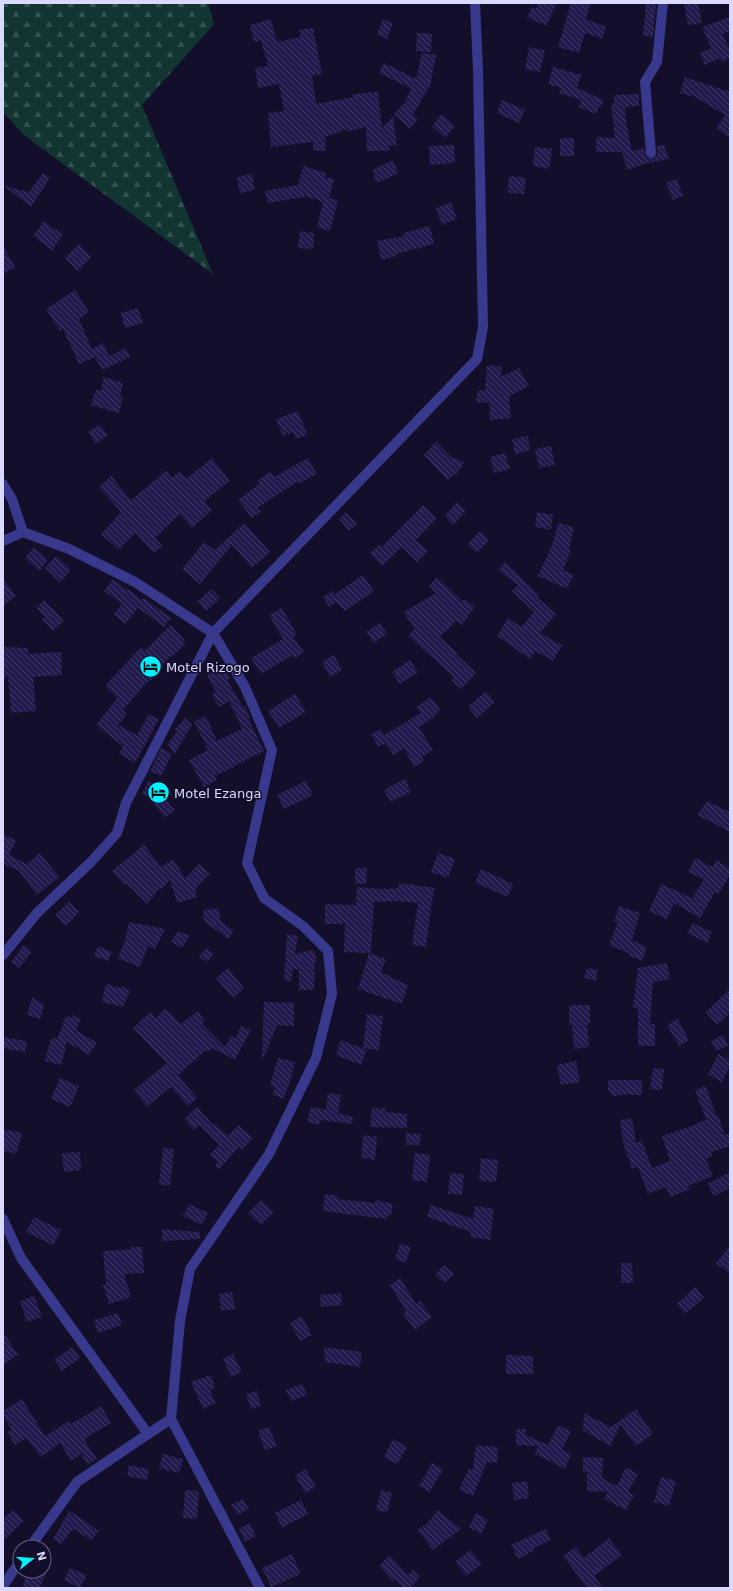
<svg xmlns="http://www.w3.org/2000/svg" width="733" height="1591" viewBox="0 0 733 1591" font-family="'DejaVu Sans',sans-serif">
<style>
.forest{fill:url(#forest-firs)}
.building{fill:url(#building-back-hatch)}
.lines{fill:none;stroke-linecap:round;stroke-linejoin:round}
.minor{stroke:#38388c;stroke-width:10}
.labels{text-anchor:middle;dominant-baseline:central;stroke-width:3;stroke-linejoin:round;paint-order:stroke}
.poi-label{font-size:13px;fill:#dcd9ff;stroke:#130f2a;text-anchor:start}
</style>
<defs>
<pattern id="forest-firs" width="22" height="20" patternUnits="userSpaceOnUse"><rect width="22" height="20" fill="#123532"/><path d="M5 1l3.5 6h-7zM16 11l3.5 6h-7z" fill="#345251"/></pattern>
<pattern id="building-back-hatch" width="6" height="6" patternUnits="userSpaceOnUse"><rect width="6" height="6" fill="#221a4c"/><path d="M-1 5l2 2M0 0l6 6M5-1l2 2" fill="none" stroke="#423b67"/></pattern>
</defs>
<rect width="100%" height="100%" fill="#130f2a"/>
<path class="forest" d="M3 3H208L214 24 142 105 213 274 25 136 3 112Z"/>
<g class="building">
<path d="M538 3H557L546 26 527 17 532 7 536 9Z"/>
<path d="M571 3H591L586 19 606 27 602 39 585 33 579 53 558 47Z"/>
<path d="M646 3H656L653 37 643 36Z"/>
<path d="M684 3H698L702 23 688 25Z"/>
<path d="M730 17V31L722 34 730 49V57L722 62 720 58 705 65 700 53 711 48 702 27Z"/>
<path d="M271 19 277 42 300 37 299 30 313 28 322 74 312 76 316 104 353 97V94L378 92 382 128 393 116 397 145 388 146 390 151H367L366 127 347 132V129L325 137 326 151H313V142L271 147 268 113 284 111 279 84 258 88 255 68 268 66 261 40 254 42 250 25Z"/>
<path d="M383 19 393 23 387 39 377 35Z"/>
<path d="M417 33 432 34 431 52 416 51Z"/>
<path d="M529 47 545 50 540 72 525 69Z"/>
<path d="M422 53 436 55 430 86 413 114 418 119 410 129 394 114 407 100 405 99 412 89 379 73 384 63 416 79Z"/>
<path d="M553 67 581 75 577 88 604 100 601 107H599L596 114 578 107 581 100 559 93 561 88 548 84Z"/>
<path d="M685 77 730 92V138L716 128 725 115 695 97 680 93Z"/>
<path d="M639 94V106L626 107 625 109 627 127 632 151 644 148 646 157 652 159 657 155V146L664 145 669 159 648 163 627 170 622 152H596V137L615 138 611 103 614 104V95Z"/>
<path d="M502 100 525 110 519 123 497 113Z"/>
<path d="M442 114 455 126 445 138 432 126Z"/>
<rect x="560" y="138" width="14" height="18"/>
<path d="M454 145 455 163 430 165 429 146Z"/>
<path d="M535 147 552 149 549 169 533 166Z"/>
<path d="M393 160 398 173 377 183 372 170Z"/>
<path d="M303 166 326 173 325 177 334 179 329 198 338 200 330 231 317 227 323 202 305 196 304 197 268 203 265 191 298 185Z"/>
<path d="M43 173 50 178 31 207 4 186 29 192Z"/>
<path d="M252 174 255 190 240 193 237 177Z"/>
<path d="M509 176 526 178 524 194 508 193Z"/>
<path d="M677 179 683 196 673 200 666 183Z"/>
<path d="M451 202 457 219 442 225 436 208Z"/>
<path d="M44 221 63 235 52 250 33 236Z"/>
<path d="M430 226 434 244 396 254 397 256 381 260 377 241 404 236 403 233Z"/>
<path d="M300 231 314 233 313 249 298 248Z"/>
<path d="M79 244 91 257 78 271 65 258Z"/>
<path d="M3 246 15 267 3 274Z"/>
<path d="M75 290 89 312 79 319 92 349 103 343 109 356 126 348 130 357 102 370 95 357 79 364 63 329 60 331 46 309Z"/>
<path d="M138 308 143 323 125 328 121 313Z"/>
<path d="M487 365 502 367 501 377 519 368 529 386 509 396 511 418 490 420 489 403 476 402 478 390 485 391Z"/>
<path d="M104 377 123 383 120 397 123 398 119 413 91 405 96 390 101 391Z"/>
<path d="M298 411 307 435 296 439 293 432 283 436 276 419Z"/>
<path d="M97 426H101L108 435 96 444 88 432Z"/>
<path d="M528 436 530 450 515 454 512 439Z"/>
<path d="M436 442 453 459 454 457 464 463 456 475 455 474 448 480 424 455Z"/>
<path d="M551 446 555 465 539 468 535 449Z"/>
<path d="M505 453 510 469 494 473 490 457Z"/>
<path d="M212 458 230 481 204 501 212 510 192 528 180 514 155 538 162 546 154 553 135 533 119 550 101 534 121 512 99 487 111 476 131 500 166 471 172 478 180 471 186 479Z"/>
<path d="M308 458 317 474 298 484 297 482 257 508 261 512 252 518 238 500 260 483 258 480 270 472 274 477Z"/>
<path d="M457 502 466 511 453 525 445 516Z"/>
<path d="M423 505 437 518 416 540 428 551 417 562 402 547 382 566 370 553 379 545 382 547Z"/>
<path d="M346 512 357 524 349 531 339 519Z"/>
<path d="M537 512 553 515 551 530 535 527Z"/>
<path d="M244 523 270 552 252 568 232 545 200 584 182 569 204 542 215 550Z"/>
<path d="M558 523 574 527 569 550 571 551 563 570 574 575 567 589 538 576 553 543Z"/>
<path d="M480 531 489 540 477 553 467 544Z"/>
<path d="M34 547 48 560 39 571 25 558Z"/>
<path d="M56 556 71 570 60 582 45 568Z"/>
<path d="M505 562 539 595 537 597 556 614 540 633 562 645 553 661 535 651 530 659 497 636 508 618 521 627 534 612 512 591 518 585 498 570Z"/>
<path d="M363 575 374 591 345 611 336 602 329 607 323 597 333 591 335 594Z"/>
<path d="M437 577 463 601 465 599 475 607 462 625 456 621 440 637 457 653 456 654 476 673 461 689 451 680 454 677 408 636 414 629 404 612 436 593 429 586Z"/>
<path d="M3 578 16 596 3 606Z"/>
<path d="M113 579 127 590 128 589 142 600 144 598 171 618 164 627 138 608 125 624 114 614 122 604 104 591Z"/>
<path d="M211 589 220 598 206 611 198 601Z"/>
<path d="M44 600 64 621 53 631 42 620 45 617 37 608Z"/>
<path d="M282 608 297 635 293 637 304 652 295 658 293 655 261 674 251 658 283 639 269 615Z"/>
<path d="M380 623 387 634 373 643 366 632Z"/>
<path d="M170 625 184 639 183 640 186 643 172 657 170 656 155 674 156 675 149 682 148 681 123 710 127 714 118 725 137 735 149 714 159 719 135 763 119 754 123 746 96 725 117 698 105 686 141 647 145 651Z"/>
<path d="M3 647 28 648V654L61 652 62 675 33 677 36 711 11 713 8 677 3 678Z"/>
<path d="M334 655 342 670 330 677 322 662Z"/>
<path d="M410 660 418 672 400 684 392 672Z"/>
<path d="M223 666 230 678 227 680 243 707 245 706 250 717 248 718 264 751 234 766V767L214 776 217 780 204 787 189 760 208 750 194 721 206 716 217 741 242 729 229 701 219 707 212 694 216 692 207 675Z"/>
<path d="M486 691 495 702 477 718 468 707Z"/>
<path d="M295 694 306 712 279 728 268 711Z"/>
<path d="M431 697 440 710 434 717 419 727 433 750 422 757 424 761 414 767 404 748 394 755 385 743 378 747 371 734 381 729 384 735 421 713 416 707Z"/>
<path d="M185 718 192 725 174 755 168 744 177 731 175 729Z"/>
<path d="M161 748 172 754 161 776 150 771Z"/>
<path d="M405 779 411 792 390 802 384 790Z"/>
<path d="M149 780 175 810 165 818 148 797 142 794Z"/>
<path d="M306 781 313 795 284 809 277 795Z"/>
<path d="M707 801 730 812V832L697 815Z"/>
<path d="M3 834 16 841 9 855 27 864 40 853 59 877 37 895 18 870 4 864 3 865Z"/>
<path d="M144 845 161 867 173 859 185 878 199 864 210 874 195 889 197 897 177 903 170 880 162 889 160 888 147 904 126 883 124 885 112 871Z"/>
<path d="M438 853 455 859 448 878 431 872Z"/>
<path d="M695 858 712 867 717 860 730 869V875L718 894 715 892 700 918 674 903 667 919 649 911 661 884 692 898 704 880 688 872Z"/>
<path d="M355 868H367L366 884H355Z"/>
<path d="M481 869 513 884 508 897 475 883Z"/>
<path d="M399 883 435 888 431 907 426 947 412 945 418 903 398 901 374 902 371 953 344 952 345 924H325V904L356 905 357 887 382 889 399 888Z"/>
<path d="M69 902 79 912 66 926 55 915Z"/>
<path d="M619 906 640 913 632 940 647 947 642 961 630 956V954L609 945 618 922 614 921Z"/>
<path d="M218 908 221 921 234 931 228 939 204 921 203 910Z"/>
<path d="M129 922 165 929 155 949 148 946 140 967 118 958 125 940Z"/>
<path d="M693 923 712 932 707 943 687 933Z"/>
<path d="M177 932 190 935 182 948 171 942Z"/>
<path d="M287 934 298 936 295 954 314 950 317 961 315 962 314 990H299V969H293L291 981 284 980Z"/>
<path d="M24 945 32 952 19 968 11 962Z"/>
<path d="M98 946 112 952 108 961 94 956Z"/>
<path d="M206 948 214 954 207 962 199 956Z"/>
<path d="M369 953 386 959 381 972 408 985 402 1004 358 989Z"/>
<path d="M667 963 670 979 653 982 650 1024H655V1046H638V1008L633 1007 638 968Z"/>
<path d="M228 968 244 988 233 998 216 978Z"/>
<path d="M587 968 598 970 596 981 584 978Z"/>
<path d="M106 984 120 988 121 986 130 990 123 1007 102 1002Z"/>
<path d="M730 989V1013L717 1025 706 1012Z"/>
<path d="M32 998 44 1004 40 1019 27 1015Z"/>
<path d="M264 1002 294 1003V1026L277 1025 263 1059H262Z"/>
<path d="M569 1005H590V1024H587L589 1047 574 1049 572 1025H569Z"/>
<path d="M165 1008 181 1024 198 1011 205 1022 202 1024 225 1047 231 1036 236 1038 241 1026 251 1030 235 1060 212 1048 208 1052 206 1050 178 1075 197 1098 188 1106 171 1087 147 1107 134 1090 167 1063 133 1028 150 1012 156 1018Z"/>
<path d="M367 1014 383 1016 379 1050 363 1048Z"/>
<path d="M73 1015 81 1019 76 1030 97 1043 89 1055 67 1042 61 1065 45 1061 51 1038 57 1039 66 1016 71 1018Z"/>
<path d="M678 1019 689 1040 679 1046 667 1025Z"/>
<path d="M723 1035 728 1046 716 1051 711 1041Z"/>
<path d="M3 1037 27 1041 25 1052 3 1048Z"/>
<path d="M341 1040 367 1050 361 1065 336 1055Z"/>
<path d="M718 1054 730 1060V1066L722 1082 708 1075Z"/>
<path d="M278 1058 295 1062 289 1085 283 1099 272 1094 275 1088 270 1085Z"/>
<path d="M576 1061 580 1082 561 1085 557 1065Z"/>
<path d="M653 1068 664 1069 662 1090 650 1089Z"/>
<path d="M60 1078 79 1086 70 1107 51 1099Z"/>
<path d="M608 1080H642V1095H632V1094L612 1096 611 1091H608Z"/>
<path d="M706 1086 716 1115H718L725 1135 730 1133V1146L711 1152 712 1156 706 1159 713 1176 688 1186 689 1190 670 1197 666 1187 648 1194 638 1167 632 1169 623 1143 620 1120 632 1118 636 1143 642 1141 652 1168 670 1161 662 1136 697 1124V1123L706 1120 695 1090Z"/>
<path d="M328 1093 341 1095 338 1113 353 1117 352 1124 320 1120 319 1125 307 1122 311 1107 326 1110Z"/>
<path d="M197 1107 213 1125 214 1123 228 1136 236 1127 235 1131 238 1125 253 1138 242 1150 239 1147 219 1169 215 1166 218 1162 210 1155 219 1145 199 1125 194 1130 184 1119Z"/>
<path d="M372 1108 386 1109 385 1112 407 1114V1128L370 1127Z"/>
<path d="M3 1129 22 1133 16 1154 3 1151Z"/>
<path d="M406 1133 421 1134 420 1145H406Z"/>
<path d="M363 1135 377 1137 375 1160 361 1158Z"/>
<path d="M163 1148 174 1149 170 1186 159 1184Z"/>
<path d="M80 1152 81 1170 64 1172 62 1153Z"/>
<path d="M415 1153 430 1155 427 1182 412 1180Z"/>
<path d="M481 1158 498 1160 496 1182 479 1181Z"/>
<path d="M730 1172V1188L714 1196 707 1184Z"/>
<path d="M450 1173 464 1174 462 1195 448 1194Z"/>
<path d="M325 1194 338 1196V1199L375 1203 376 1200 393 1204 391 1215H388L387 1219 323 1211Z"/>
<path d="M261 1200 274 1212 261 1225 248 1213Z"/>
<path d="M189 1204 208 1213 202 1225 183 1216Z"/>
<path d="M431 1205 473 1219 475 1206 494 1209 490 1240 470 1237 471 1232 427 1217Z"/>
<path d="M34 1217 61 1230 53 1245 26 1232Z"/>
<path d="M162 1229 200 1232V1239L162 1241Z"/>
<path d="M400 1243 411 1247 406 1263 395 1259Z"/>
<path d="M730 1246V1274L716 1263Z"/>
<path d="M131 1247H142L144 1273 124 1274 131 1297 109 1304 103 1285 106 1284 103 1251 131 1249Z"/>
<path d="M621 1263H632L633 1283H621Z"/>
<path d="M444 1265 454 1274 445 1283 435 1275Z"/>
<path d="M400 1278 416 1304 420 1301 432 1317 415 1330 403 1314 406 1311 390 1285Z"/>
<path d="M695 1287 704 1298 685 1314 677 1304Z"/>
<path d="M232 1292 235 1309 221 1311 219 1294Z"/>
<path d="M341 1293 342 1305 321 1307 320 1295Z"/>
<path d="M34 1296 42 1317 27 1322 20 1301Z"/>
<path d="M118 1313 122 1325 98 1333 94 1320Z"/>
<path d="M302 1316 312 1335 300 1341 290 1323Z"/>
<path d="M3 1332 18 1355 3 1365Z"/>
<path d="M72 1347 80 1358 62 1371 54 1360Z"/>
<path d="M324 1347 362 1352 360 1367 325 1362Z"/>
<path d="M233 1354 242 1372 231 1377 223 1359Z"/>
<path d="M506 1355 533 1356V1374H506Z"/>
<path d="M211 1375 215 1388 210 1390 216 1403 203 1409 191 1382Z"/>
<path d="M302 1384 307 1395 291 1401 286 1390Z"/>
<path d="M257 1391 261 1406 251 1409 246 1394Z"/>
<path d="M22 1399 45 1436 69 1421 71 1424 101 1406 111 1423 84 1439 97 1459 88 1464 81 1454 71 1461 60 1443 41 1457 26 1438 15 1445 7 1432 12 1430 3 1415V1411Z"/>
<path d="M636 1409 653 1434 636 1446 621 1425 610 1446 583 1430 584 1413 611 1427Z"/>
<path d="M558 1425 571 1431 562 1450 571 1454 565 1469 535 1454 538 1446 516 1445V1429H526V1435L548 1445Z"/>
<path d="M269 1427 277 1446 265 1450 258 1431Z"/>
<path d="M393 1439 407 1447 397 1464 384 1457Z"/>
<path d="M476 1445 498 1447 497 1463 487 1462 473 1496 459 1490 469 1468 473 1470Z"/>
<path d="M163 1454 183 1459 179 1473 159 1468Z"/>
<path d="M583 1457 603 1458 602 1478 617 1486 626 1467 638 1474 628 1492 634 1495 626 1510 604 1499 608 1492 587 1491V1472H583Z"/>
<path d="M432 1463 443 1469 430 1492 419 1486Z"/>
<path d="M129 1465 149 1469 147 1480 127 1476Z"/>
<path d="M306 1469 316 1487 305 1493 295 1475Z"/>
<path d="M661 1477 676 1481 669 1506 654 1502Z"/>
<path d="M527 1481 529 1498 514 1500 512 1483Z"/>
<path d="M185 1490 199 1491 197 1519 183 1518Z"/>
<path d="M381 1490 392 1493 387 1512 376 1510Z"/>
<path d="M243 1499 249 1509 237 1515 231 1505Z"/>
<path d="M301 1500 308 1514 282 1528 275 1513Z"/>
<path d="M13 1510 24 1521 3 1541V1519Z"/>
<path d="M438 1510 461 1529 433 1550 418 1530 426 1525Z"/>
<path d="M69 1511 83 1519 98 1531 91 1541 75 1529 74 1531 72 1530 61 1544 53 1539Z"/>
<path d="M476 1513 488 1520 481 1534 469 1527Z"/>
<path d="M250 1523 256 1536 245 1542 239 1529Z"/>
<path d="M546 1529 551 1540 534 1548 535 1550 518 1559 511 1545Z"/>
<path d="M609 1538 622 1555 594 1576 603 1588H587L563 1556 575 1547 584 1558Z"/>
<path d="M470 1550 482 1564 466 1576 455 1562Z"/>
<path d="M292 1554 301 1574 271 1587 262 1568Z"/>
<path d="M390 1555 408 1575 413 1570 420 1578 410 1588H403L395 1579 393 1581 379 1566Z"/>
<path d="M70 1568 87 1575 80 1588 64 1580Z"/>
<path d="M28 1571H47L40 1588H29L23 1585Z"/>
</g>
<g class="lines">
<g class="minor">
<path d="M651 153 645 82 657 62 663 3"/>
<path d="M3 484 12 499 23 532"/>
<path d="M3 541 23 532 69 549 135 582 213 633 245 687 272 750 247 863 264 898 303 926 328 951 332 994 316 1058 269 1154 190 1269 180 1321 171 1419 148 1434"/>
<path d="M3 955 37 913 91 862 117 833 126 803 213 633 477 359 483 327 478 71 475 3"/>
<path d="M3 1219 21 1258 148 1434 77 1482 30 1547"/>
<path d="M171 1419 260 1588"/>
<path d="M3 1586 20 1561"/>
</g>
</g>
<defs>
<symbol id="hotel-disc" viewBox="-11 -11 22 22"><circle r="9.5" fill="#05f0ff" stroke="#130f2a"/><path d="M-6-4.5h1.5V1H6V5H4.5V3h-9V5H-6ZM-4 0a1.8 1.8 0 1 1 3.6 0ZM.5 0V-2.5h3Q6-2.5 6 0Z" fill="#111"/></symbol>
</defs>
<g fill-rule="evenodd">
<use href="#hotel-disc" x="138" y="654" width="25" height="25"/>
<use href="#hotel-disc" x="146" y="780" width="25" height="25"/>
</g>
<g class="labels">
<g class="poi-label">
<text x="166" y="667">Motel Rizogo</text>
<text x="174" y="793">Motel Ezanga</text>
</g>
</g>
<rect width="733" height="1591" fill="none" stroke="#dcd9ff" stroke-width="8"/>
<g transform="translate(32 1559) rotate(73)"><circle r="19" fill="#130f2a" stroke="#63607f"/>
<path d="M0-3L7 15L0 10L-7 15Z" fill="#05f0ff"/>
<text y="-6" font-size="11" font-weight="bold" text-anchor="middle" fill="#dcd9ff">N</text>
</g>
</svg>
